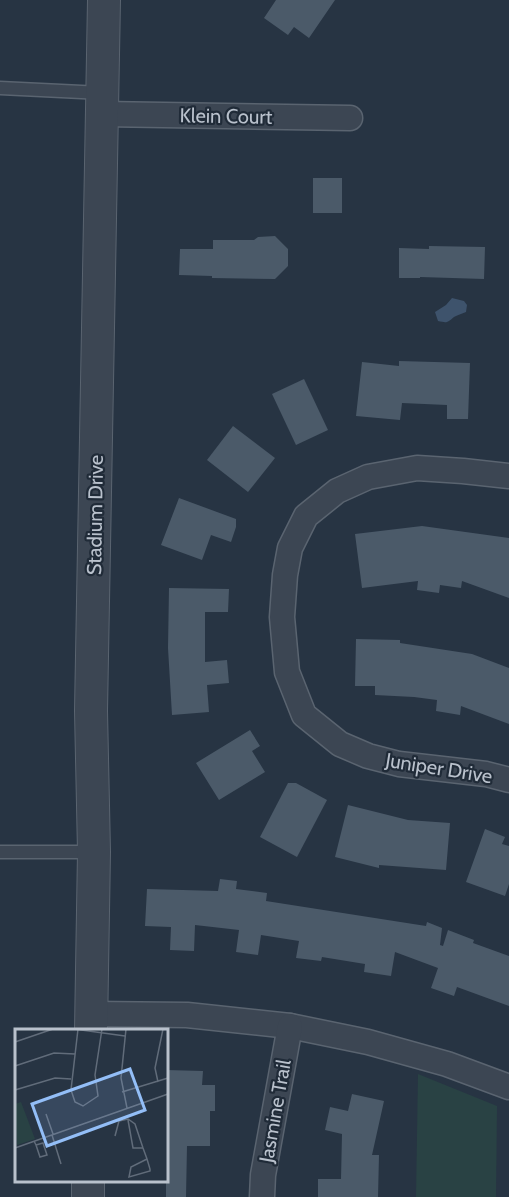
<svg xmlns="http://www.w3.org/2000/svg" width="509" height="1197" viewBox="0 0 509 1197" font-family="Cabin,sans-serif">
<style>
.green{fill:#294244}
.water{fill:#3e536c}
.building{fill:#4b5a69}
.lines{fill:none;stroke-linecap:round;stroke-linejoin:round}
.service-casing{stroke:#5a6470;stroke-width:15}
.minor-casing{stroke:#5a6470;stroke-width:27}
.tertiary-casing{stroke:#5a6470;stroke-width:34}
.service{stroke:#3c4653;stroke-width:12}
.minor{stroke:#3c4653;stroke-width:24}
.tertiary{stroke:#3c4653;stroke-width:32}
.labels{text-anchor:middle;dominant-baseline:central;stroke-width:4.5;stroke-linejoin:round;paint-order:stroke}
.street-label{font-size:20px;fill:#b9c1cc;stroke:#202b38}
.inset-road{fill:none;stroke:#616c7a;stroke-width:1.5}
.view{fill:#93bef7;fill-opacity:0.15;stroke:#93bef7;stroke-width:3}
.inset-edge{fill:none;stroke:#b9c1cc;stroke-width:3}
</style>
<rect width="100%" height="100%" fill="#273443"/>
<path class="green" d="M418 1074 497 1106 496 1197H416Z"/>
<path class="water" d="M452 298 464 301 467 305 466 312C462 314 457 315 454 317 447 323 447 323 438 321L435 312 446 305Z"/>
<g class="building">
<path d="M276 0H335L309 38 294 27 288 35 264 18Z"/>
<rect x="313" y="178" width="29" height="35"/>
<path d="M275 236 288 249V266L275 279 212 278V276L179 275 180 249H213V240H254L258 237Z"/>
<path d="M429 246 485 247 484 279 420 277V278H399V248L429 249Z"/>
<path d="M399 361 470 363 468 419H447V405L402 403 400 420 356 416 362 362 399 366Z"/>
<path d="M304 379 328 430 296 445 272 394Z"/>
<path d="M233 426 275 458 248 492 207 460Z"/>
<path d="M179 498 236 519V527L231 542 211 535 202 560 161 545Z"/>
<path d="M422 526 509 538V598L462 581 461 588 440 585 439 593 417 590 418 581 362 588 355 534Z"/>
<path d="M169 588 229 589 228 612H205V662L227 660 229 683 207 685 209 712 172 715 168 648Z"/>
<path d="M356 639 400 640V643L472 654 509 668V724L461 706 460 715 436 711 437 700 414 697 375 695V686H355Z"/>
<path d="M250 730 260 746 252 751 265 772 219 800 196 763Z"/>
<path d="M288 783H296L327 800 297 857 260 837Z"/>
<path d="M348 805 408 820 450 823 446 870 379 865V868L335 857Z"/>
<path d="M485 829 505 837 502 844 509 846V884L505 896 466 882Z"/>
<path d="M220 879 237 881 236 889 267 893 266 901 426 926 427 922 442 928 440 945 443 946 448 930 474 940 473 943 509 956V1006L457 987 454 996 431 988 438 968 395 952 391 976 364 972 365 964 322 957 321 961 296 958 299 941 261 935 258 955 236 952 239 930 195 925 194 951 170 950 171 927 145 926 147 889 218 891Z"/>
<path d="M166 1070 203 1071 202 1085H215V1111H210V1146H187L186 1197H166Z"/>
<path d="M352 1094 384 1101 372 1155H379L378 1197H318V1179H341L342 1134 325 1130 330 1107 348 1111Z"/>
</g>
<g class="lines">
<defs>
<g id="service">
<path d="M0 88 102 93"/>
<path d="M0 852H92"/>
</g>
<g id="minor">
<path d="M102 114 350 118"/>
<path d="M509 476 463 471 417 468 368 477 337 491 306 516 290 548 285 575 282 617 287 672 304 715 340 744 368 756 399 764 486 774 509 780"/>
<path d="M92 1014 187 1015 290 1026 368 1042 447 1064 509 1087"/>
<path d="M262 1197 263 1175 290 1026"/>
</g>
<g id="tertiary">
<path d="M91 1030 94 852 91 711 104 0"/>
<path d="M88 1197V1180"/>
</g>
</defs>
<use href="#service" class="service-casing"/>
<use href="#minor" class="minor-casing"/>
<use href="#tertiary" class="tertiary-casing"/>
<use href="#service" class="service"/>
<use href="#minor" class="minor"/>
<use href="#tertiary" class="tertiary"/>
</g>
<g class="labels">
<g class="street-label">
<text transform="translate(226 116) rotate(1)">Klein Court</text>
<text transform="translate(95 515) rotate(-89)">Stadium Drive</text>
<text transform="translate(439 768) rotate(9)">Juniper Drive</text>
<text transform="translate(275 1111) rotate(-80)">Jasmine Trail</text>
</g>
</g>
<g transform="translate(15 1029)">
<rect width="153" height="153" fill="#273443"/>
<path d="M6 73 20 110 2 116 0 75Z" fill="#294244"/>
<path class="inset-road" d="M59 0 110 7M63 0 56 61 60 73 68 77 83 67 80 46 87 0M111 0 106 49 112 79M0 13 38 0M0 37 39 24 60 25M143 53 140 39 148 0M0 61 40 49 56 50M107 63 153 49M31 85 38 105M113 91 118 119H128M37 106 46 135M100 107 104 92 113 90 120 95 128 119 132 130 135 140V142L114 148 116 138 132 130M19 112 21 116 25 128 32 126 28 114 21 116M0 119 153 65"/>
<path class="view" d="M115 40 130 81 32 117 17 75Z"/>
<rect width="153" height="153" class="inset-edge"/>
</g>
</svg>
